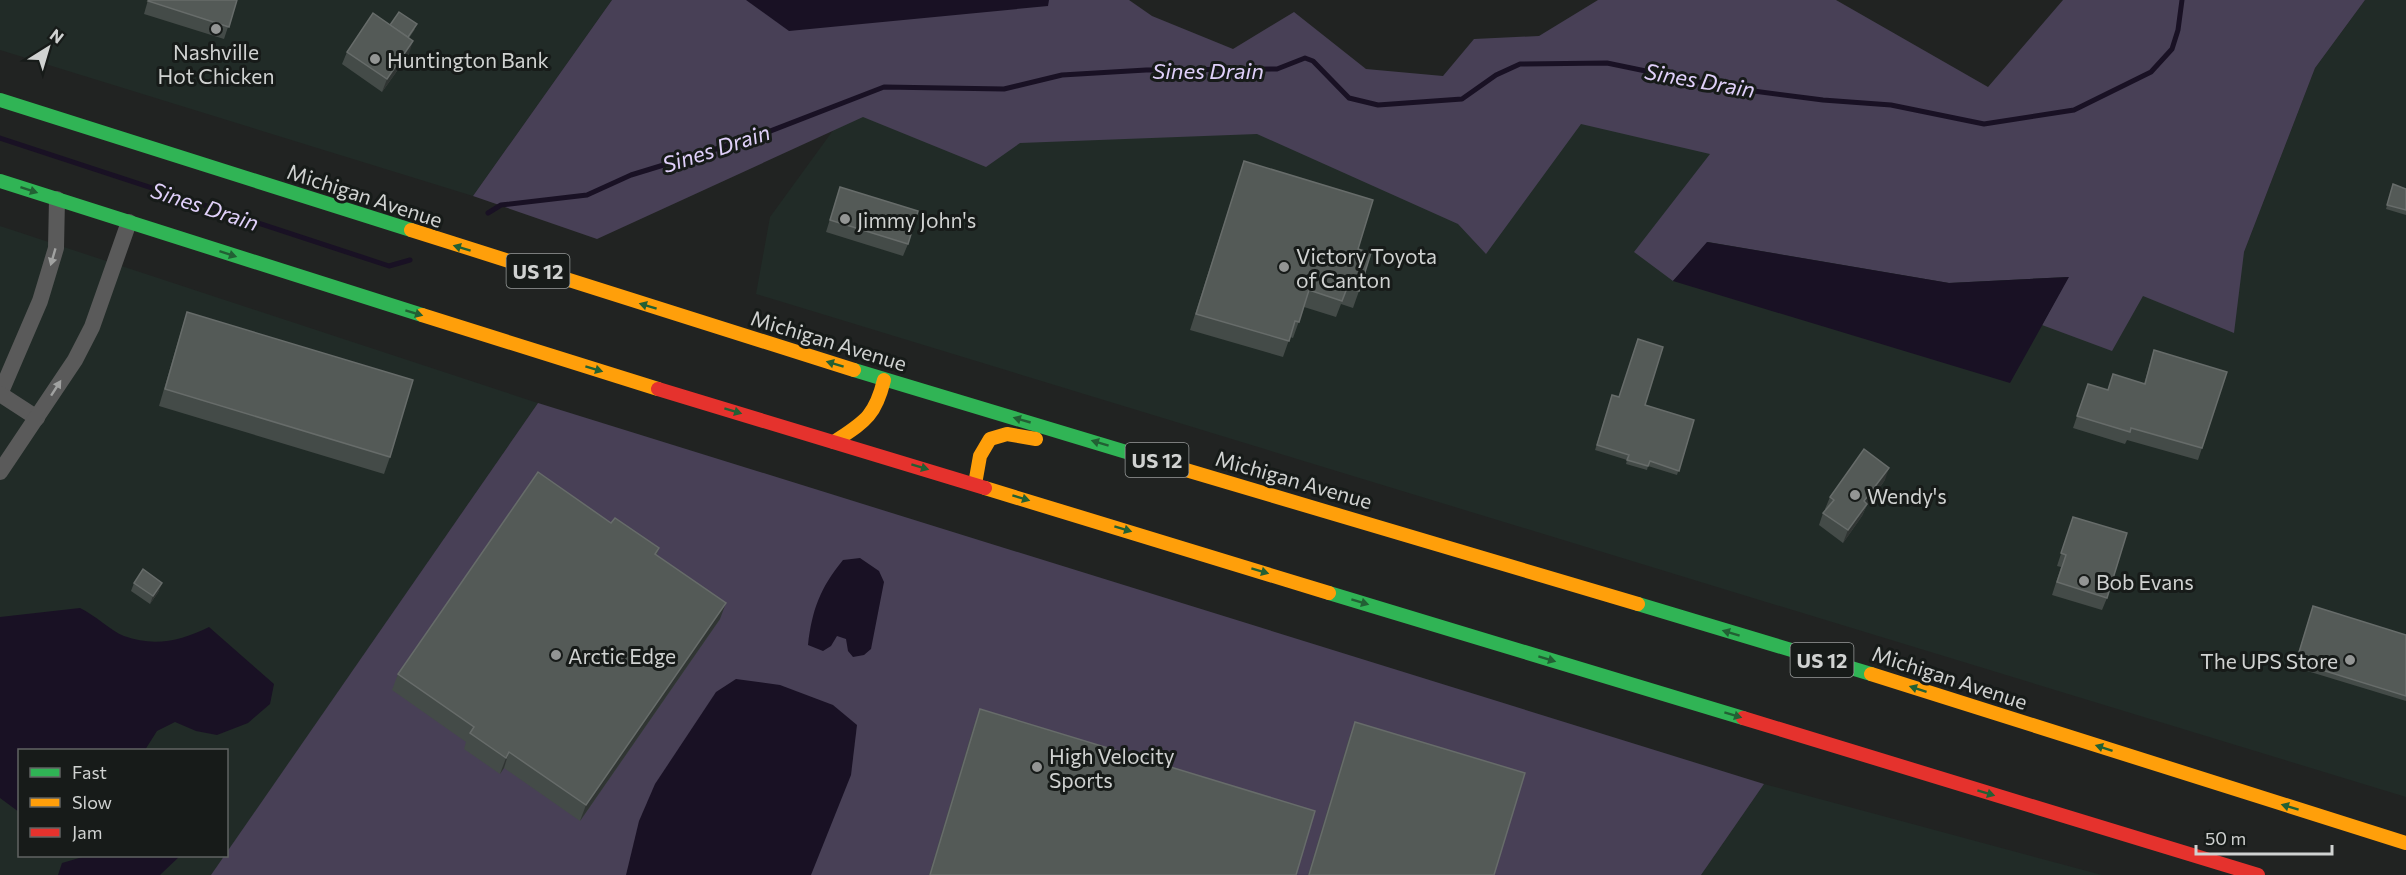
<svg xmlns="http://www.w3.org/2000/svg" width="2406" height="875" viewBox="0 0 2406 875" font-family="Commissioner,sans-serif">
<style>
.built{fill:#212b27}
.green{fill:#484056}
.water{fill:#191124}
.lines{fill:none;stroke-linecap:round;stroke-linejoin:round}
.stream{stroke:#191124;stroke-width:5}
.street{stroke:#5a5a5a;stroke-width:16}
.fast{stroke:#30b455;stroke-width:14}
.slow{stroke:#ff9f0a;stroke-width:14}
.jam{stroke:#e5322d;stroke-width:14}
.wall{fill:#444b48}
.shaded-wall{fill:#303533}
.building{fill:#545a57;stroke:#676c6a;stroke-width:1.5}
.oneway{fill:#226034}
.oneway2{fill:#a1a2a1}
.poi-dot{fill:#939594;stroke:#171b19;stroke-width:2}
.labels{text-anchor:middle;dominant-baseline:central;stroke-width:6;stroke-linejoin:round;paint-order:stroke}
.shield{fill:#171b19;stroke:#989b9a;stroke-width:1.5}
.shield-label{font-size:20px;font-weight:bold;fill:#d0d2d1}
.poi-label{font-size:21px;fill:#d0d2d1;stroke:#171b19;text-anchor:start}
.street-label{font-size:21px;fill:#d0d2d1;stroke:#171b19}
.water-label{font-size:22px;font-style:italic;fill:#e0d0fa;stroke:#171b19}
</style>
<rect width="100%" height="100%" fill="#212322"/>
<g class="built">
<path d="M0 0H612L473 196 0 50Z"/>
<path d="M2365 0H2406V797L756 294 770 217 858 96 1557 90 2244 252 2315 68Z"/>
<path d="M0 226 538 403 227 853 226 750H20V856H225L211 875H0Z"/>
<path d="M1764 784 2102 875H1701Z"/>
</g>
<g class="green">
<path d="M612 0H1129L1152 16 1233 49 1294 12 1366 69 1443 76 1474 39 1539 36 1598 0H1836L1988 87 2063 0H2365L2315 68 2244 252 2234 333 2143 296 2112 351 2042 325 2068 277 1949 283 1708 242 1673 281 1634 252 1710 154 1581 124 1486 254 1458 224 1257 134 1020 143 986 167 863 117 597 239 473 196Z"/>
<path d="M538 403 1764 784 1701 875H211Z"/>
</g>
<g class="water">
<path d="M746 0H1049L1048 6 789 31Z"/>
<path d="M1707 242 1949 283 2069 277 2010 383 1673 281Z"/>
<path d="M860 558 879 571 884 582 871 649 864 655 853 657 848 651 846 639 837 636 831 646 823 651 808 645C812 610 820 588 843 560Z"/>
<path d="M80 608C95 615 111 631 124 636 154 647 181 641 209 627L274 684 270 704 248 723 217 735 196 731 175 722 157 731 145 750H20L19 812 0 798V617Z"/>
<path d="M736 679 780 685 833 705 857 725 851 775 811 875H626L639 821 655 784 716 692Z"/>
<path d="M86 856H180L160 875H58L62 863Z"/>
</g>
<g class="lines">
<g class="stream">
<path d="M0 138 389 266 410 260"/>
<path d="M488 213 501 205 587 195 631 175 755 137 884 87 1004 89 1062 75 1146 70 1277 69 1305 58 1313 61 1349 98 1378 105 1462 99 1496 75 1520 64 1607 63 1723 87 1823 100 1891 105 1984 124 2074 110 2151 72 2172 49 2178 30 2182 0"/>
</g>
<g class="street">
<path d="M0 394 40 301 56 248 57 199"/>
<path d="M0 394 37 418"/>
<path d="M0 472 75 360 92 327 129 222"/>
</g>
<g class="fast">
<path d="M0 100 411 230"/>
<path d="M0 181 422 315"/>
<path d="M854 370 1186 470"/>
<path d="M1329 593 1743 718"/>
<path d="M1638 604 1871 674"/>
</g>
<g class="slow">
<path d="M411 230 854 370"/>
<path d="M422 315 658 389"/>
<path d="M834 442C864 422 875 417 884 380"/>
<path d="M1186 470 1638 604"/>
<path d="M975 484 980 456 990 439 1007 434 1036 439"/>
<path d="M985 488 1329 593"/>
<path d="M1871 674 2406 843"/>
</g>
<g class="jam">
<path d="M658 389 985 488"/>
<path d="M1743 718 2258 875"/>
</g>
</g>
<g class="wall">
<path d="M148 0H237L224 39 144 14Z"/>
<path d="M415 29 409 38V54L382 92 342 64 347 52Z"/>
<path d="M1244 161 1358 249 1359 291 1353 308 1341 304 1336 317 1304 307 1293 338 1290 337 1283 357 1190 330Z"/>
<path d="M2393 184 2406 189V215L2386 209Z"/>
<path d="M840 187 908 244 903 256 826 232Z"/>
<path d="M187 312 390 457 384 474 159 406 182 328Z"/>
<path d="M2154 350 2202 448 2198 460 2127 440 2125 444 2073 428 2088 384 2108 390 2113 374 2144 384Z"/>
<path d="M1612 395 1694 420 1677 475 1648 466 1647 470 1626 464 1627 460 1595 450Z"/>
<path d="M1885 480 1867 505 1862 516 1843 543 1819 525 1823 513 1826 510 1825 509 1830 497Z"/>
<path d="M2073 517 2107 598 2102 610 2052 595 2061 567 2057 566Z"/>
<path d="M611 523 659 548 657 555 720 619 580 821 504 768 500 774 464 749 466 742 392 690 398 674Z"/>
<path d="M134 583 159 591 150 604 131 591Z"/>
<path d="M2313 606 2406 635V701L2294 667Z"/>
<path d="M980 709 1296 875H929L974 725Z"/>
<path d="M1355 722 1494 875H1308L1349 738Z"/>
</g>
<g class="shaded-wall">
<path d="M413 41 409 54 382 92 387 79Z"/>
<path d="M1889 468 1885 480 1867 505 1862 516 1843 543 1848 530 1864 501Z"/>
<path d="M162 583 159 591 150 604 153 596Z"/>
<path d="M726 603 720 619 580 821 586 805Z"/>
<path d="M509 752 504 768 500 774 506 758Z"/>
</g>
<g class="building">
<path d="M149 0H237L229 27 148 1Z"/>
<path d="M399 12 417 24 408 37 390 25Z"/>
<path d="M373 13 413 41 387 79 347 52Z"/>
<path d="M1244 161 1373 200 1358 249 1371 253 1359 291 1347 288 1342 301 1309 290 1299 322 1295 321 1289 341 1196 314Z"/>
<path d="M2393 184 2406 189V210L2387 205Z"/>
<path d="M840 187 918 211 908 244 830 220Z"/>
<path d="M187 312 413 380 390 457 165 389Z"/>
<path d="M1638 339 1663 347 1645 405 1694 420 1679 471 1650 461 1648 466 1627 460 1629 455 1597 445 1612 395 1619 397Z"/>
<path d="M2154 350 2227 372 2202 448 2131 428 2130 432 2077 416 2088 384 2108 390 2113 374 2145 384Z"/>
<path d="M1864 449 1889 468 1864 501 1867 504 1848 530 1823 513 1834 500 1830 497Z"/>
<path d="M538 472 611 523 615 518 659 548 655 554 726 603 586 805 509 752 506 758 470 733 474 727 398 674Z"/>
<path d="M2073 517 2127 533 2107 598 2057 582 2066 555 2061 553Z"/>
<path d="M143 569 162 583 153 596 134 583Z"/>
<path d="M2313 606 2406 635V696L2296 662Z"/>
<path d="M980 709 1315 811 1296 875H930Z"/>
<path d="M1355 722 1525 773 1494 875H1309Z"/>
</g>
<defs><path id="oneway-solid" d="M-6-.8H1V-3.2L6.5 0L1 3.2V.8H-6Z" transform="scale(1.5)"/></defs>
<g class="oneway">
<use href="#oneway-solid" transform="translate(29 190) rotate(18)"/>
<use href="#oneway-solid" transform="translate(462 248) rotate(-163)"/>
<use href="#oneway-solid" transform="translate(228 254) rotate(18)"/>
<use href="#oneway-solid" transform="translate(648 306) rotate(-163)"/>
<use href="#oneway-solid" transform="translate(414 313) rotate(17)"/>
<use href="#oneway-solid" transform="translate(835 364) rotate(-163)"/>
<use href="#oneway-solid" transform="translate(594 369) rotate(17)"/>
<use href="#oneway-solid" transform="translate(733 411) rotate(17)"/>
<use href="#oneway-solid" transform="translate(1022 420) rotate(-164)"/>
<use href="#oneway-solid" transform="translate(1100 443) rotate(-163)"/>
<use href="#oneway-solid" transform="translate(920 467) rotate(17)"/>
<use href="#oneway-solid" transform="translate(1021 498) rotate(17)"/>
<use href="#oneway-solid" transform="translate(1123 529) rotate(17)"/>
<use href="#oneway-solid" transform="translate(1260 571) rotate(17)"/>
<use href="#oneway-solid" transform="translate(1360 602) rotate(17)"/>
<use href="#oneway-solid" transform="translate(1731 633) rotate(-163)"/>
<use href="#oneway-solid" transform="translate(1547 659) rotate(17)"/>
<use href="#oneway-solid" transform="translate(1918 689) rotate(-162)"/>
<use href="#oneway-solid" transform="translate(1733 715) rotate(17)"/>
<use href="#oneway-solid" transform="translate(2104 748) rotate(-162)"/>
<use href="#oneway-solid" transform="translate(1986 793) rotate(17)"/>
<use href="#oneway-solid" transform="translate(2290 807) rotate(-163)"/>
</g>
<g class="oneway2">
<use href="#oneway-solid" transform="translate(53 257) rotate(106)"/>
<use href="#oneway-solid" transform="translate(56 388) rotate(-57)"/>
</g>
<g class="poi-dot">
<circle cx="216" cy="29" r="6"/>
<circle cx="375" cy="59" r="6"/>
<circle cx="845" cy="219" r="6"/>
<circle cx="1284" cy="267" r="6"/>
<circle cx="1855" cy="495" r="6"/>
<circle cx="2084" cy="581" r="6"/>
<circle cx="556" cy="655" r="6"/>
<circle cx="2350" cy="660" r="6"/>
<circle cx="1037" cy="767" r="6"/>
</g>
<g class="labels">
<g class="shield">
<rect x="506.5" y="254" width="63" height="34" rx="4.5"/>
<rect x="1125.5" y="443" width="63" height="34" rx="4.5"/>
<rect x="1790.5" y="643" width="63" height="34" rx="4.5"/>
</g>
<g class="shield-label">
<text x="538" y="271">US 12</text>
<text x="1157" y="460">US 12</text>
<text x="1822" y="660">US 12</text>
</g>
<g class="poi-label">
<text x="216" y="51" text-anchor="middle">Nashville<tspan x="216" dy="24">Hot Chicken</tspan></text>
<text x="387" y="59">Huntington Bank</text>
<text x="857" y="219">Jimmy John's</text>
<text x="1296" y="255">Victory Toyota<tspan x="1296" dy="24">of Canton</tspan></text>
<text x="1867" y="495">Wendy's</text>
<text x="2096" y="581">Bob Evans</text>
<text x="568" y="655">Arctic Edge</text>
<text x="2338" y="660" text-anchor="end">The UPS Store</text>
<text x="1049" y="755">High Velocity<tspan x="1049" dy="24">Sports</tspan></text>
</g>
<g class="street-label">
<text transform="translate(365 195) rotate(18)">Michigan Avenue</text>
<text transform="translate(829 340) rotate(17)">Michigan Avenue</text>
<text transform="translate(1294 479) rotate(16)">Michigan Avenue</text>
<text transform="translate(1950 677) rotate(18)">Michigan Avenue</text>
</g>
<g class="water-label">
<text x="1208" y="70">Sines Drain</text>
<text transform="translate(1700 80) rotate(10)">Sines Drain</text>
<text transform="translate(716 148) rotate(-18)">Sines Drain</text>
<text transform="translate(205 206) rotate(18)">Sines Drain</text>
</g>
</g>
<rect x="18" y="749" width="210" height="108" fill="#171b19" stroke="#616463" stroke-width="1.5"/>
<rect x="30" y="768" width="30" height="9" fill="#30b455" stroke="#616463" stroke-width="1.5"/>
<text x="72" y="779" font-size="18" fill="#d0d2d1">Fast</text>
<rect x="30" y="798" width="30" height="9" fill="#ff9f0a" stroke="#616463" stroke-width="1.5"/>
<text x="72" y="809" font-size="18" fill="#d0d2d1">Slow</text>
<rect x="30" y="828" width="30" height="9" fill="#e5322d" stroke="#616463" stroke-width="1.5"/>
<text x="72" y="839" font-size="18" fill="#d0d2d1">Jam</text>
<g transform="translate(48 48) rotate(37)" stroke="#171b19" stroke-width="4.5" paint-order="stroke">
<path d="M0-4.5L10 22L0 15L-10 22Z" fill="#d0d2d1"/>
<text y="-9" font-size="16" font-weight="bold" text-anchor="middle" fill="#d0d2d1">N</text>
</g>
<path d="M2196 845v9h136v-9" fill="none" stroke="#d0d2d1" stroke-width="3"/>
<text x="2205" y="845" font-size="18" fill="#d0d2d1" stroke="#171b19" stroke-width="4.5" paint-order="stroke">50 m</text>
</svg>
